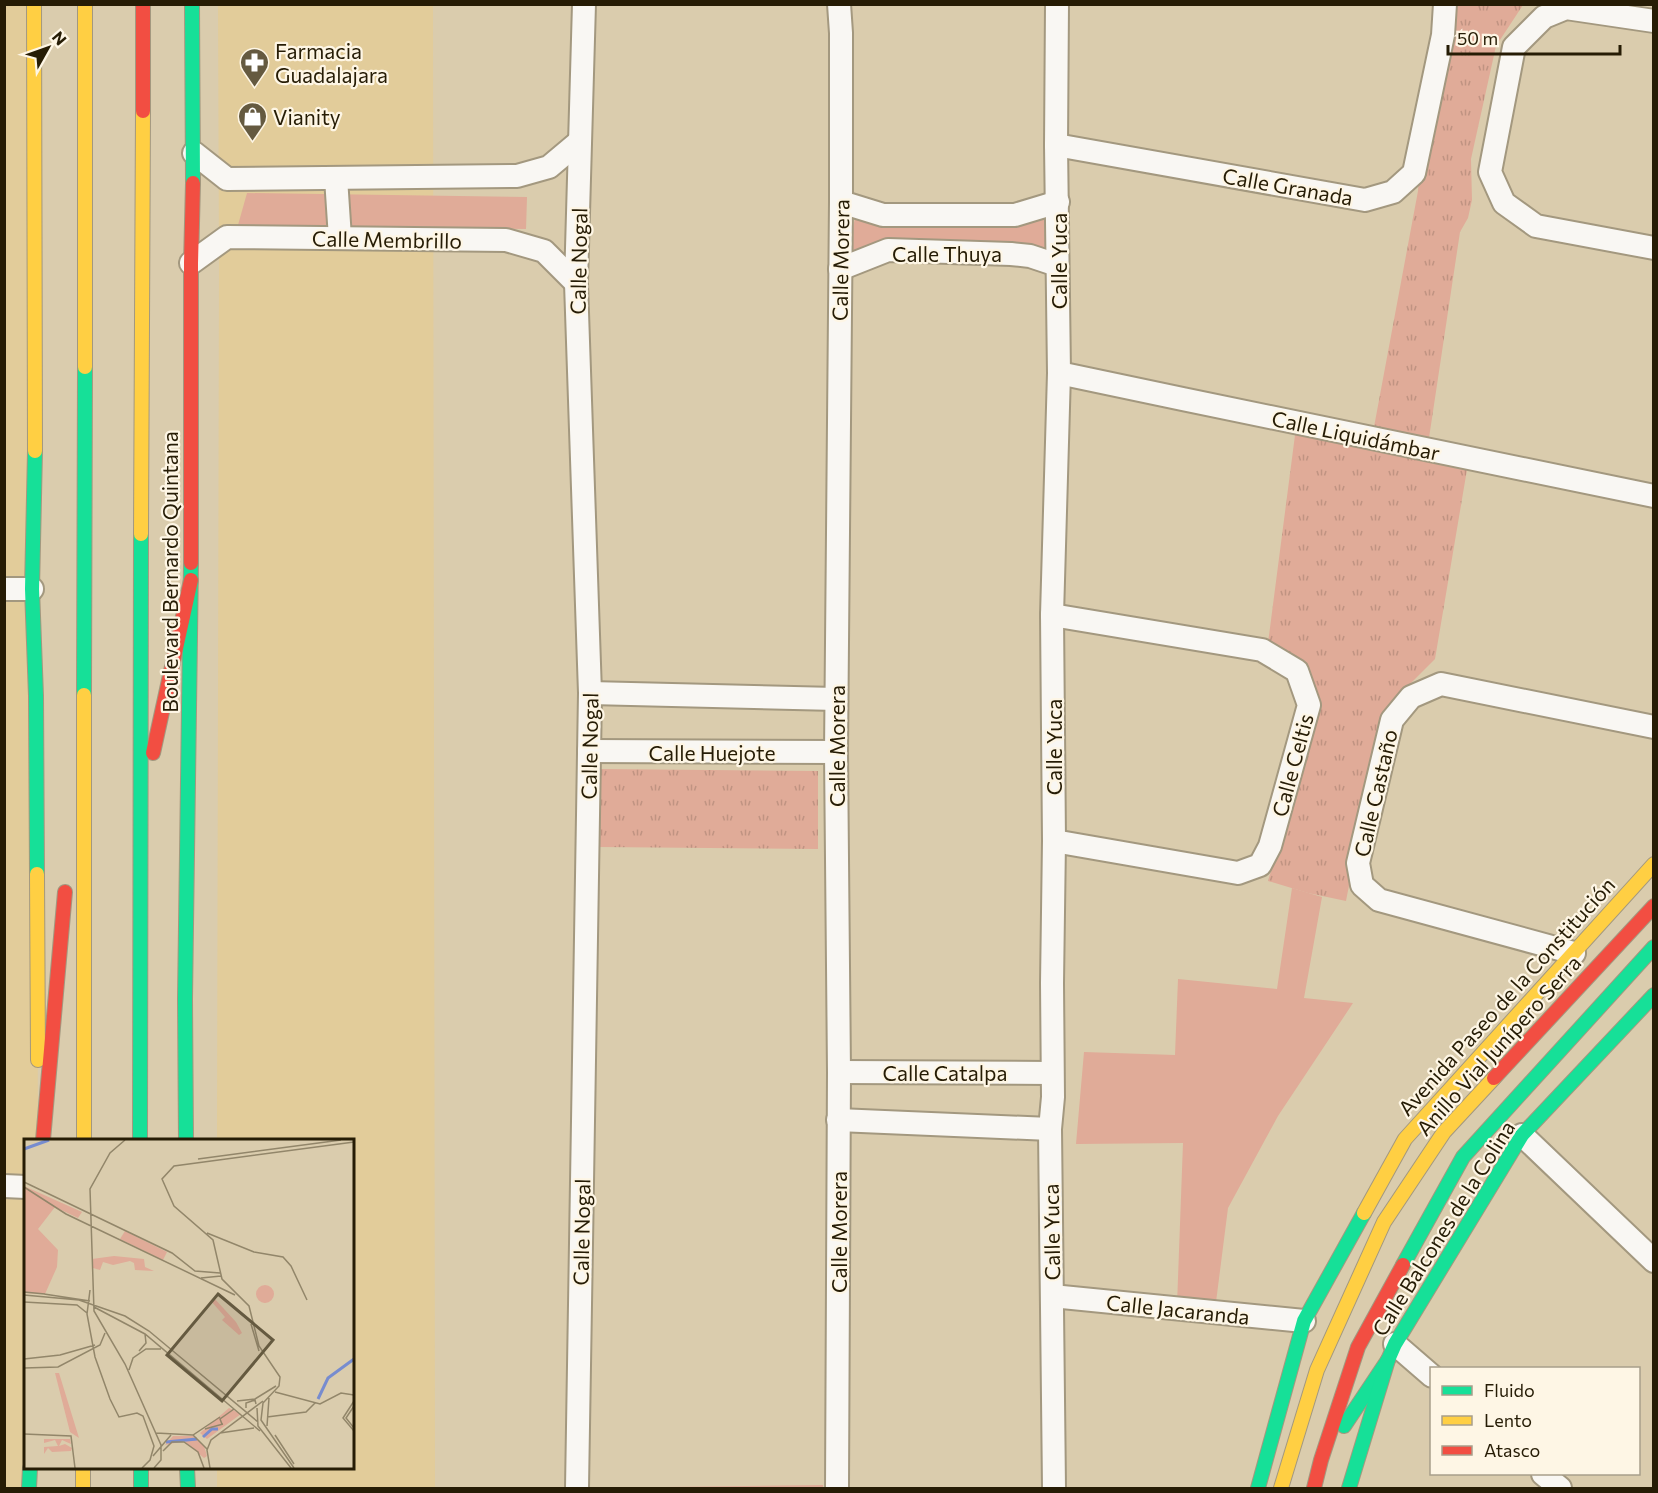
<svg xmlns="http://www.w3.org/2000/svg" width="1658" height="1493" viewBox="0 0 1658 1493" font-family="Commissioner,sans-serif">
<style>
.built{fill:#e2cc9a}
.park{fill:url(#park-tufts)}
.garden{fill:#e0ab98}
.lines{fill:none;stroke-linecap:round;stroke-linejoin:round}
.street-casing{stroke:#a3987f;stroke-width:26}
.fast-casing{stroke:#a3987f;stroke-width:16}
.slow-casing{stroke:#a3987f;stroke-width:16}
.jam-casing{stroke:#a3987f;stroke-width:16}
.street{stroke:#f9f7f3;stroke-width:22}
.fast{stroke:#16e098;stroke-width:14}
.slow{stroke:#ffcf43;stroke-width:14}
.jam{stroke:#f24e42;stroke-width:14}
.labels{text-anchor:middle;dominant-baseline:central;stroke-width:4.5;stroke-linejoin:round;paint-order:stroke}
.poi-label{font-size:21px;fill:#261c05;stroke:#fef6e5;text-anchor:start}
.street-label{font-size:21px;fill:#261c05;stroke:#fef6e5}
.inset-river{fill:none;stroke:#778ccf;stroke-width:3}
.inset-road{fill:none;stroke:#92866a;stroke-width:1.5}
.view{fill:#655a40;fill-opacity:0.15;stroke:#655a40;stroke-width:3}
.inset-edge{fill:none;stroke:#261c05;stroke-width:3}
</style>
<defs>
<pattern id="park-tufts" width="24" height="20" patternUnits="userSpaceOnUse" patternTransform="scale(1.5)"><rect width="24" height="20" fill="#e0ab98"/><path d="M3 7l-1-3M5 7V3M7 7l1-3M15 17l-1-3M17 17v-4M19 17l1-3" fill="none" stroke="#c09382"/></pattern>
</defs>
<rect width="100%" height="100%" fill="#daccad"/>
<g class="built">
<path d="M34 4 38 1140H26V1468L29 1488H5L4 5Z"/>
<path d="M218 5H433L435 1488H217V1468H352V1140H217L219 263Z"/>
</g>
<g class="park">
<path d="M1450 5H1523L1496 46 1471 159 1472 200 1468 218 1460 232 1429 438 1471 446 1435 659 1383 711 1346 901 1308 893 1268 881 1280 840 1312 705 1268 643 1298 412 1374 427 1418 191 1419 174Z"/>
<path d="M598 769 818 771V849L598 847Z"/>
<path d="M823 1485V1488H585Z"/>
</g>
<g class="garden">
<path d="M247 193 527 197 526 229 238 225Z"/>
<path d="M855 218 893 226 1044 218 1046 255 847 258Z"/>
<path d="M1292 888 1322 897 1304 998 1353 1003 1278 1116 1228 1208 1215 1310 1177 1305 1183 1143 1076 1144 1084 1052 1175 1055 1178 979 1277 989Z"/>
</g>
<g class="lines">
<defs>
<g id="street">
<path d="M1654 21 1566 8 1544 17 1514 47 1490 172 1504 203 1536 226 1654 248"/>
<path d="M1056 145 1365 200 1393 192 1414 173 1443 35 1445 4"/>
<path d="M194 153 227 179 517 176 549 167 580 141"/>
<path d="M336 178 340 238"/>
<path d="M841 202 883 215H1015L1058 202"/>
<path d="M191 263 227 237 506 240 544 251 576 283"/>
<path d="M840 269 888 250 1011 254 1030 256 1057 265"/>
<path d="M1059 373C1257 415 1455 456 1654 496"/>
<path d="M4 589H32"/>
<path d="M1052 615 1262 650 1297 671 1309 705 1270 846 1260 865 1238 873 1054 841"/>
<path d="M590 693 836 699"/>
<path d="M589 751 836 752"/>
<path d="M1574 953 1379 900 1362 885 1358 863 1392 720 1411 697 1441 684 1654 727"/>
<path d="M839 1072 1052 1073"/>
<path d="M838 1120 1050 1129"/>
<path d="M1522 1135 1654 1261"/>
<path d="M4 1186 26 1187"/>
<path d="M1052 1296 1304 1321"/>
<path d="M1395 1344 1432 1376"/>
<path d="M1543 1474 1560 1488"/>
<path d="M577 1488 590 693 576 283 584 4"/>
<path d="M837 1488 839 1072 836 752 841 202V33L839 4"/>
<path d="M1054 1488 1050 1129 1053 1097 1052 983 1054 841 1052 615 1059 373 1056 145 1057 4"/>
</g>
<g id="fast">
<path d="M192 4 193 183"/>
<path d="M35 451 32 589 36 696 37 874"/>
<path d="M84 695 85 367"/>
<path d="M140 1140 141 534"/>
<path d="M186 1140 185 999 191 563"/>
<path d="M1403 1265 1463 1157 1654 947"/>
<path d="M1344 1426 1388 1360"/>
<path d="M141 1468V1488"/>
<path d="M187 1468 188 1488"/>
<path d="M29 1488 30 1468"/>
<path d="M1258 1488 1304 1321 1364 1213"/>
<path d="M1349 1488 1388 1360 1395 1344 1522 1135 1654 995"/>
</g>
<g id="slow">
<path d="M34 4 35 451"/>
<path d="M85 367V4"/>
<path d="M141 534 143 111"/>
<path d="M37 874 38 1060"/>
<path d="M84 1140V695"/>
<path d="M1364 1213 1405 1139 1654 864"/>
<path d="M83 1468V1488"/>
<path d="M1281 1488 1317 1370 1384 1222 1444 1132 1494 1078"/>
</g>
<g id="jam">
<path d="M143 111V4"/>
<path d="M191 563V263L193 183"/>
<path d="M153 753 191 580"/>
<path d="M1494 1078 1654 906"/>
<path d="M43 1140 65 892"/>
<path d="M1314 1488 1321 1460 1358 1347 1403 1265"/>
</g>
</defs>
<use href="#street" class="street-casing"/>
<use href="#fast" class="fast-casing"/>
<use href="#slow" class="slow-casing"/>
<use href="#jam" class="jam-casing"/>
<use href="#street" class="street"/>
<use href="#fast" class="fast"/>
<use href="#slow" class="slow"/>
<use href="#jam" class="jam"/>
</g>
<defs>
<symbol id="pharmacy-pin" viewBox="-11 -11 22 30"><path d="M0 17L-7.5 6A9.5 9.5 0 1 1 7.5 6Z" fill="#655a40" stroke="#fef6e5"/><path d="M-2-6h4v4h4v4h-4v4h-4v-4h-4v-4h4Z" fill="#fff"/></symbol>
<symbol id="shop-pin" viewBox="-11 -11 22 30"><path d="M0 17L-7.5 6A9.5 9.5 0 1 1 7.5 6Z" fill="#655a40" stroke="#fef6e5"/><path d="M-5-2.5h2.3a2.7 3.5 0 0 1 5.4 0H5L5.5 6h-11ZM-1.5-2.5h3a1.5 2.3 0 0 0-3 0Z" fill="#fff"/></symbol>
</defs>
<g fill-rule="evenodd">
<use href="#pharmacy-pin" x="238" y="46" width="33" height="45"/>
<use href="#shop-pin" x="236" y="100" width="33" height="45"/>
</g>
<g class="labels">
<g class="poi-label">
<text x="275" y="50">Farmacia<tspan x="275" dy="24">Guadalajara</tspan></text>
<text x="273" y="116">Vianity</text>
</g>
<g class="street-label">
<text transform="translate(1288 186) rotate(10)">Calle Granada</text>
<text transform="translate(387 239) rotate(1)">Calle Membrillo</text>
<text x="947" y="253">Calle Thuya</text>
<text transform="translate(840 260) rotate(-89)">Calle Morera</text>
<text transform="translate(578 261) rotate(-89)">Calle Nogal</text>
<text transform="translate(1058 261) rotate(-90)">Calle Yuca</text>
<text transform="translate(1356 435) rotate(12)">Calle Liquidámbar</text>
<text transform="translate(169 572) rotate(-90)">Boulevard Bernardo Quintana</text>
<text transform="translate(589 746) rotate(-89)">Calle Nogal</text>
<text transform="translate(836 746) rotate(-90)">Calle Morera</text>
<text transform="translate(1053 747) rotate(-90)">Calle Yuca</text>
<text x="712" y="752">Calle Huejote</text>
<text transform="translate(1292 765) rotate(-75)">Calle Celtis</text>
<text transform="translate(1375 793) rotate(-77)">Calle Castaño</text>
<text transform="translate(1506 996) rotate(-48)">Avenida Paseo de la Constitución</text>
<text transform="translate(1498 1045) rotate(-48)">Anillo Vial Junípero Serra</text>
<text x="945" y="1072">Calle Catalpa</text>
<text transform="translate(1443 1228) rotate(-58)">Calle Balcones de la Colina</text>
<text transform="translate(581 1232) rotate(-89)">Calle Nogal</text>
<text transform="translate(838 1232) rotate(-90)">Calle Morera</text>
<text transform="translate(1051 1232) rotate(-91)">Calle Yuca</text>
<text transform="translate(1178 1309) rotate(6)">Calle Jacaranda</text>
</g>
</g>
<g transform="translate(24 1139)">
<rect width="330" height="330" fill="#daccad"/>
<path d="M0 47 58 73 54 79 31 68 14 90 34 111 33 128 21 155 0 154ZM90 117 120 120 121 128 130 132 111 131 110 124 106 122 89 126 79 123 76 131 69 129 68 120ZM190 159 212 183 218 194 215 196 198 181 201 178 187 162ZM31 234H35L55 299 46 293ZM149 297H169L180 307 183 317 180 319 160 302 141 306Z" fill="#e0ab98"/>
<path d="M101 92 143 113 139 121 96 100ZM232 155a9 9 0 1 1 18 0a9 9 0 1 1-18 0ZM205 269 217 275 183 300 176 294ZM20 300H46L47 305 38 301 35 307 41 305 48 309 47 312 28 313 24 309 20 315V308L34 307 31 301 20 304Z" fill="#e0ab98"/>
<path class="inset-river" d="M0 10 25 1M294 260 304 239 330 220M179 298 188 290H194M142 303 173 300"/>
<path class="inset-road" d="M101 1 86 14 66 50 70 172 101 225 137 306V321L130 329M174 20 317 1M0 43 148 114 171 132 196 134M0 48 42 75 211 156M183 94 230 113 259 118 267 127 283 161M177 139 197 137M66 151 63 175 71 218 86 260 95 278 113 274 119 277 130 307 126 321 118 329M0 153 21 155M20 155 66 162M0 156 55 161 101 177 125 192 234 283M0 163 53 166 63 174M70 168 121 195 236 292M227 185 235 212M115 212 122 204 121 195M0 220 36 216 71 206M0 229 34 228 76 206 81 194M105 231 109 219 122 210H137M251 253 296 265 317 254 330 256M213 262 231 260 252 247M330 262 319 279 330 292M330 267 322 279 330 289M222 269V264L231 261 232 265M233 269 234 287 267 329M243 278 282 273 291 264M198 285 196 280 210 270M243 287 245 259M181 290 199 285M132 294 169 296 196 278M196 294 230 289M0 295 47 297 51 329M169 296 183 310M251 296 270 325M139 312 148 303H160L174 313 180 329M129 317 147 296M186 329 183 311 187 301 239 262M270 329 237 281 239 264 255 247 256 238 235 207 225 167 198 140 189 101 150 67 138 40 150 27 330 3"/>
<path class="view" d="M194 155 249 201 198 262 143 216Z"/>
<rect width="330" height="330" class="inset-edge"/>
</g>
<rect width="1658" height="1493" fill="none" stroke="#261c05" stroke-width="12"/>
<rect x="1430" y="1367" width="210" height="108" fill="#fef6e5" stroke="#a89f8b" stroke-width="1.5"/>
<rect x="1442" y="1386" width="30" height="9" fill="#16e098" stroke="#a89f8b" stroke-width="1.5"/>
<text x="1484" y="1397" font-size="18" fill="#261c05">Fluido</text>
<rect x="1442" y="1416" width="30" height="9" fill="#ffcf43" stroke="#a89f8b" stroke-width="1.5"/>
<text x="1484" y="1427" font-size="18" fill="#261c05">Lento</text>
<rect x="1442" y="1446" width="30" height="9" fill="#f24e42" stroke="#a89f8b" stroke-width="1.5"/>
<text x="1484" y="1457" font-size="18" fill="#261c05">Atasco</text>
<g transform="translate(48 48) rotate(50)" stroke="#fef6e5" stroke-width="4.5" paint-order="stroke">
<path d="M0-4.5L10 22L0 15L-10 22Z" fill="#261c05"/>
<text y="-9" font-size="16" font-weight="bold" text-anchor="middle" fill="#261c05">N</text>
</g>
<path d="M1448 45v9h172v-9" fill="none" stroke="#261c05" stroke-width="3"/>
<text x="1457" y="45" font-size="18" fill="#261c05" stroke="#fef6e5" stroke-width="4.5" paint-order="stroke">50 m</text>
</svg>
